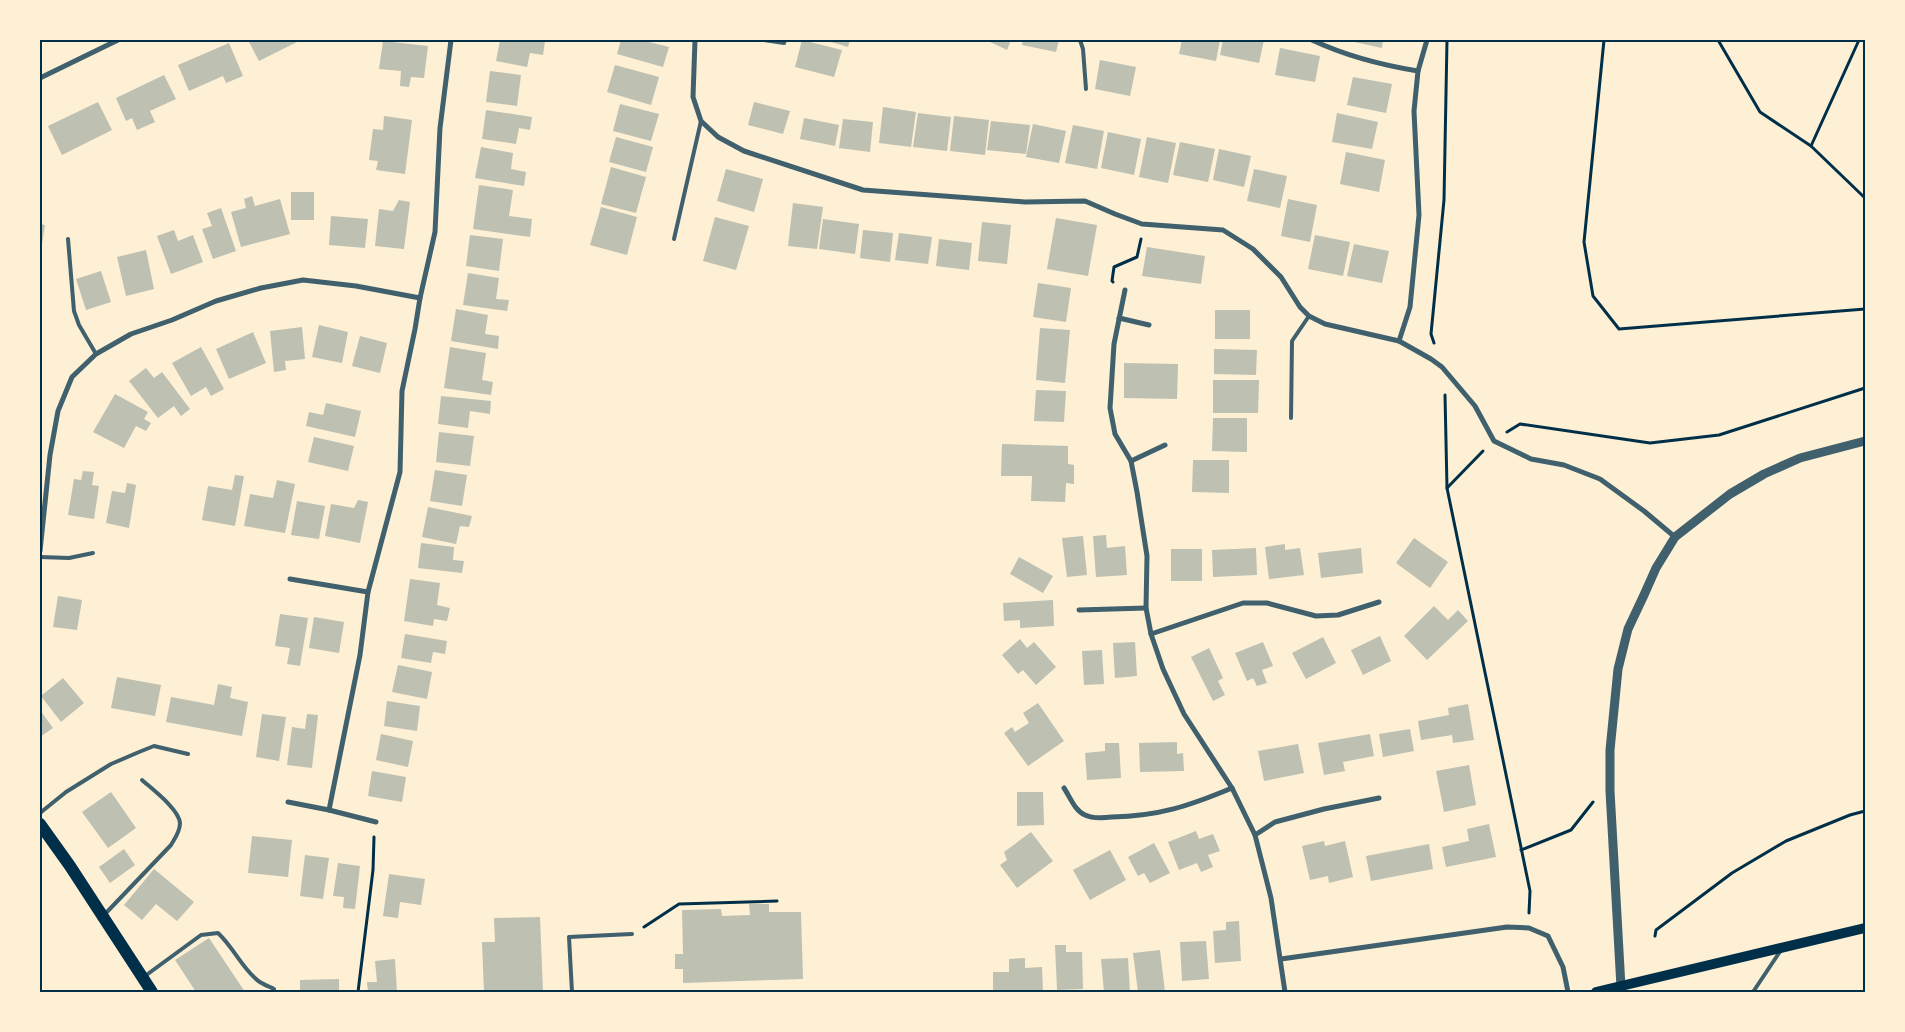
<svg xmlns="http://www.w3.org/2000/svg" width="1905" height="1032" viewBox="0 0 1905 1032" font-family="'Work Sans',sans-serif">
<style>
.building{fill:#bec0b2}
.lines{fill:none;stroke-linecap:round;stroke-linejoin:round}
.path{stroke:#003049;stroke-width:3}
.service{stroke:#3f606c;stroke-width:4}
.minor{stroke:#3f606c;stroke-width:5}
.tertiary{stroke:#3f606c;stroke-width:9}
.secondary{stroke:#003049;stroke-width:10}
.primary{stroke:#003049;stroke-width:12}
.neatline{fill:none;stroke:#003049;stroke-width:2}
</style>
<rect width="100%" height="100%" fill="#fdf0d5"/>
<g class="building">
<path d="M248 40H301L259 61Z"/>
<path d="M500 40H541L545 41 543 55 530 53 527 67 496 61Z"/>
<path d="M621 40H641L669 47 663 67 617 54Z"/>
<path d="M802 40 842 50 834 77 795 67Z"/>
<path d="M824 40H850L848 47Z"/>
<path d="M986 40H1011L1007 50Z"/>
<path d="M1023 40H1059L1056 52 1022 45Z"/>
<path d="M1182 40H1220L1216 61 1179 54Z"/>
<path d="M1223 40H1264L1259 63 1220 55Z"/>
<path d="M1345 40H1383L1382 48Z"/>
<path d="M383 41 428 46 424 78 411 77 409 87 400 86 401 71 379 69Z"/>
<path d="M229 43 243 76 226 83 223 76 189 91 178 65Z"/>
<path d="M1280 48 1320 56 1315 82 1275 75Z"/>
<path d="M1100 60 1136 67 1130 96 1095 89Z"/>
<path d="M615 65 659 77 651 105 607 92Z"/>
<path d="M490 71 521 75 517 106 486 102Z"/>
<path d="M164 75 176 99 150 111 155 122 137 130 132 118 126 121 116 98Z"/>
<path d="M1353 77 1392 84 1386 113 1347 105Z"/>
<path d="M98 102 112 130 62 155 48 126Z"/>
<path d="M754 102 790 111 783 134 748 125Z"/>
<path d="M620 104 659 114 651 141 613 131Z"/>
<path d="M883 107 916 112 911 147 879 143Z"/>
<path d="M486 110 532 117 530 130 519 128 516 144 482 139Z"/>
<path d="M918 113 951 117 947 151 913 147Z"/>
<path d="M1337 113 1378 122 1372 149 1332 142Z"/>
<path d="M384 116 412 120 405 174 376 170 378 161 369 160 373 129 383 130Z"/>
<path d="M954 116 989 120 985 155 950 151Z"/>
<path d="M804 118 839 125 835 146 800 139Z"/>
<path d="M843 119 873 122 870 152 839 148Z"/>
<path d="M991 121 1030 125 1026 154 987 150Z"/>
<path d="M1033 124 1066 131 1059 163 1026 157Z"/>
<path d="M1073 125 1104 131 1097 169 1065 163Z"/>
<path d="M1108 132 1141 139 1134 175 1101 168Z"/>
<path d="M616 137 653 147 646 172 609 162Z"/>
<path d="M1147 137 1176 143 1168 183 1139 177Z"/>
<path d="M1180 142 1215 149 1208 182 1173 175Z"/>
<path d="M481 147 513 153 511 169 526 172 524 186 475 178Z"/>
<path d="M1219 149 1251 156 1244 187 1213 180Z"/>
<path d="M1346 152 1385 160 1379 192 1340 184Z"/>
<path d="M611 167 646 177 636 213 601 204Z"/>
<path d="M726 169 763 179 754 212 717 201Z"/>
<path d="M1254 169 1287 176 1280 208 1247 201Z"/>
<path d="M479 185 513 190 509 216 532 219 530 237 473 229Z"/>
<rect x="291" y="192" width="23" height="28"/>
<path d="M252 196 255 206 280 199 290 234 241 247 231 212 246 208 244 199Z"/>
<path d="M1288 199 1317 205 1310 242 1281 236Z"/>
<path d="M399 200 410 202 404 249 375 246 379 209 393 211Z"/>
<path d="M793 203 823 207 817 249 788 246Z"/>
<path d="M601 207 637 217 627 255 590 245Z"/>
<path d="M221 208 236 251 213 259 202 229 212 226 207 213Z"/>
<path d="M331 216 368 219 365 248 329 245Z"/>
<path d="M715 217 749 226 736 270 703 261Z"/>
<path d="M1056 218 1097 225 1088 276 1047 269Z"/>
<path d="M823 219 859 224 855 254 819 249Z"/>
<path d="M982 222 1011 225 1007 264 978 261Z"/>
<path d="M40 224 45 225 41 250H40Z"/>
<path d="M174 230 178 241 193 235 203 262 171 274 157 236Z"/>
<path d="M863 230 893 233 890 262 860 258Z"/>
<path d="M899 233 932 237 928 264 895 260Z"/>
<path d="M470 235 503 239 499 271 466 266Z"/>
<path d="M1315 235 1350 242 1343 276 1308 269Z"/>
<path d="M939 239 972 243 969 270 936 266Z"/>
<path d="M1354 244 1389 251 1382 283 1347 276Z"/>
<path d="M1147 247 1205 256 1201 284 1142 276Z"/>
<path d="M146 250 154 289 126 296 117 257Z"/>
<path d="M101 271 111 302 86 310 76 279Z"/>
<path d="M468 273 499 278 496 299 509 300 507 311 463 305Z"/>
<path d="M1038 283 1071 288 1066 322 1033 317Z"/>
<path d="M456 309 488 315 485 334 499 336 498 349 451 341Z"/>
<rect x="1215" y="310" width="35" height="29"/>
<path d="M319 325 348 332 342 363 312 357Z"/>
<path d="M302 327 305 359 285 361 286 370 274 372 270 331Z"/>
<path d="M1040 328 1070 330 1065 383 1036 380Z"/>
<path d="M253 332 266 363 229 379 216 349Z"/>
<path d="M360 336 387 343 380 373 352 366Z"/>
<path d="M201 347 224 389 211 396 206 387 191 396 172 363Z"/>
<path d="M450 347 486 353 482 380 493 382 491 395 444 388Z"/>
<path d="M1214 349 1257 350 1256 375 1214 374Z"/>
<path d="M1124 363 1178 364 1177 399 1124 398Z"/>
<path d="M146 368 154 378 162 372 190 409 181 416 174 406 158 418 129 381Z"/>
<path d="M1213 380H1259L1258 413H1213Z"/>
<path d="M1036 390 1066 391 1064 422 1034 421Z"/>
<path d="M115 394 148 412 144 419 151 423 146 431 136 426 124 448 93 432Z"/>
<path d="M441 396 491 401 490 414 470 411 468 428 438 424Z"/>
<path d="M326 403 361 411 355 437 306 426 309 412 323 415Z"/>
<path d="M1213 418H1247V452L1212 451Z"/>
<path d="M439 432 474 436 470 466 436 462Z"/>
<path d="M314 437 354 446 348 471 308 462Z"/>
<path d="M1002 444 1068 446V464L1074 465V484L1066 483 1065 502 1031 501 1032 476H1001Z"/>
<path d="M1193 460H1229V493L1192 492Z"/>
<path d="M435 470 467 475 462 506 430 501Z"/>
<path d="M83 471 94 472 92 485 99 486 94 519 68 515 74 479 81 480Z"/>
<path d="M235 475 244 476 235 526 202 520 208 486 232 490Z"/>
<path d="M277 480 295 484 285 533 244 526 250 494 273 498Z"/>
<path d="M127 483 136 485 129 528 106 523 112 491 125 493Z"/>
<path d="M358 500 368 502 360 543 325 536 331 504 354 508Z"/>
<path d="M297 501 325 506 319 539 291 535Z"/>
<path d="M428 507 472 516 469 527 460 526 456 544 422 537Z"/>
<path d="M1106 535 1107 548 1125 546 1127 575 1096 577 1093 536Z"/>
<path d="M1083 536 1087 575 1067 577 1062 538Z"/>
<path d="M1414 538 1448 562 1430 588 1396 563Z"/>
<path d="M421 543 454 547 453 560 464 561 462 573 418 568Z"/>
<path d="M1285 544V550L1300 548 1304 575 1269 579 1265 547Z"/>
<path d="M1256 548 1257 575 1213 577 1212 550Z"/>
<path d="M1361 548 1363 573 1321 578 1318 553Z"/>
<rect x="1171" y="549" width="31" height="32"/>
<path d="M1019 557 1053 576 1043 593 1010 574Z"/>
<path d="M410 579 440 583 437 605 450 608 447 621 434 619 433 626 404 621Z"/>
<path d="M58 596 82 600 77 630 53 627Z"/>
<path d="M1053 600 1054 626 1020 628V620L1004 621 1003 603Z"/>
<path d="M1434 606 1448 620 1458 610 1468 621 1427 660 1404 636Z"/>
<path d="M280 614 308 618 300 666 287 664 290 648 275 646Z"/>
<path d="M314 617 344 622 339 653 309 648Z"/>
<path d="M405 634 447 641 445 654 433 652 431 663 401 658Z"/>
<path d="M1380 636 1391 661 1363 675 1351 650Z"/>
<path d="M1323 637 1336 663 1306 679 1292 653Z"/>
<path d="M1020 639 1027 648 1034 642 1056 667 1036 685 1023 670 1018 674 1002 655Z"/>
<path d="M1135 642 1137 676 1115 678 1113 643Z"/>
<path d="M1263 642 1273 666 1262 670 1267 683 1257 686 1253 678 1247 681 1235 653Z"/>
<path d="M1209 648 1223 678 1218 681 1225 695 1213 701 1191 657Z"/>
<path d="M1102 650 1104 684 1084 685 1082 651Z"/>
<path d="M398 665 432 672 427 699 392 692Z"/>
<path d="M117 677 161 685 155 716 111 708Z"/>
<path d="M63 678 84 703 61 722 41 696Z"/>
<path d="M218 684 232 687 230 698 248 702 242 736 166 722 171 697 214 705Z"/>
<path d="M387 701 420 706 417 731 384 726Z"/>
<path d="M1038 703 1064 741 1028 766 1004 733 1012 727 1015 732 1029 723 1023 713Z"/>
<path d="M1468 704 1474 740 1453 743 1452 735 1421 740 1418 721 1449 715 1448 708Z"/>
<path d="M40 710 53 728 40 737Z"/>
<path d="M262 714 286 717 279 761 256 757Z"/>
<path d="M307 714 318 715 312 768 287 765 292 727 305 729Z"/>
<path d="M1410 729 1414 751 1383 757 1379 734Z"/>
<path d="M381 734 413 741 408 767 376 760Z"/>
<path d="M1370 734 1374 756 1343 762 1345 771 1324 775 1318 743Z"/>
<path d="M1177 742V754L1183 753 1184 771 1140 772 1139 743Z"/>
<path d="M1105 743H1119L1121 778 1087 780 1085 753 1105 751Z"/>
<path d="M1298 744 1304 773 1264 781 1258 751Z"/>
<path d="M1469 765 1476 805 1444 812 1436 771Z"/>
<path d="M372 771 406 777 402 802 368 796Z"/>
<path d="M111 792 136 828 108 848 82 812Z"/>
<path d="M1017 792H1043L1044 825 1017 826Z"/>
<path d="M1489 824 1496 857 1446 867 1442 847 1469 841 1467 829Z"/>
<path d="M1196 831 1199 839 1213 834 1220 851 1208 855 1213 867 1201 872 1197 863 1179 870 1168 842Z"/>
<path d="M1031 832 1053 861 1017 888 1000 865 1007 860 1004 852Z"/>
<path d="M252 836 292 840 288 877 248 873Z"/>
<path d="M1324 841 1325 846 1345 841 1353 877 1329 883 1328 876 1310 880 1302 846Z"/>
<path d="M1154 843 1170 873 1150 883 1144 873 1138 876 1128 857Z"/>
<path d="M1429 844 1433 869 1371 881 1366 856Z"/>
<path d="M124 849 135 865 110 883 99 867Z"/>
<path d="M1110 850 1126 880 1090 900 1073 870Z"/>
<path d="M305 855 329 858 323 899 300 896Z"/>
<path d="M338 863 360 866 355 909 343 908 344 897 333 896Z"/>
<path d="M154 869 194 902 177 921 156 904 142 920 124 905Z"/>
<path d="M389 874 425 879 421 905 400 902 398 918 383 916Z"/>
<path d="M749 904H769V912H801L803 979 683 983V969H675V954H683L682 910 721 909 722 916 750 915Z"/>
<path d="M540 917 543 992H484L482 942H495L494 918Z"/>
<path d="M1239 921 1241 961 1215 963 1213 931 1226 930V922Z"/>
<path d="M209 938 245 992H196L175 960Z"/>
<path d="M1206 941 1209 979 1182 981 1180 942Z"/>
<path d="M1055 945H1066V952H1082L1083 989 1057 990Z"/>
<path d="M1160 950 1165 992H1138L1133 953Z"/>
<path d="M1025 958V968L1042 967 1043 992H993V972H1009V959Z"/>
<path d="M1128 958 1130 992H1104L1101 959Z"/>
<path d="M395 959 397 992H368L367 982H377L375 961Z"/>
<path d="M339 979V992H300V980Z"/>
</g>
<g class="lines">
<g class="path">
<path d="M1604 40 1584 242 1593 296 1619 329 1865 309"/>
<path d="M1718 40 1760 112 1811 146"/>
<path d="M1859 40 1811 146 1865 198"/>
<path d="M1113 282 1112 281 1114 267 1137 257 1141 239"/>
<path d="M1434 343 1431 334 1444 200 1447 40"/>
<path d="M1445 395 1447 488 1530 891 1529 913"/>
<path d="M1507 432 1520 424 1650 443 1719 435 1865 388"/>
<path d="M1447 488 1483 451"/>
<path d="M1521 850 1571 830 1593 802"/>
<path d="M644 927 679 904 777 901"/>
<path d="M1655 936 1656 930 1732 873 1786 841 1850 815 1865 811"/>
<path d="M358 992 373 870 374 837"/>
</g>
<g class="service">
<path d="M764 40 784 43 785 40"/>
<path d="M1080 40 1083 49 1086 89"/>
<path d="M68 239 74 311 79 325 96 354"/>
<path d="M674 239 701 121"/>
<path d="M1291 418 1292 341 1309 316"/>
<path d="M40 557 69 558 93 553"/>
<path d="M40 813 66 792 111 764 139 752 154 746 188 754"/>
<path d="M105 914 171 845C175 838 180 832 180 823 179 809 152 789 142 780"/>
<path d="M145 976 201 935 218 933C233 947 241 966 256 979 261 984 268 986 274 989"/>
<path d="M572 992 569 937 632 934"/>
<path d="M1753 992 1781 950"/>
</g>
<g class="minor">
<path d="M695 40 693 97 701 121 718 137 744 151 863 190 1025 202 1085 201 1115 214 1142 224 1223 230 1253 249 1281 277 1300 307 1309 316 1325 324 1399 341 1431 359 1442 367 1475 406 1494 441 1531 459 1564 465 1600 479 1644 511 1675 537"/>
<path d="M1312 40C1346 56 1381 65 1418 71"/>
<path d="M40 78 118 40"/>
<path d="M1125 290 1114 344 1110 408 1115 434 1131 461 1137 492 1147 556 1146 608 1151 634 1163 669 1184 714 1232 788 1255 835 1271 898 1285 992"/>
<path d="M1119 318 1149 325"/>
<path d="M1399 341 1410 307 1419 215 1414 111 1418 71 1427 40"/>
<path d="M1131 461 1165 445"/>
<path d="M40 551 50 455 58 411 72 377 96 354 131 334 172 320 216 301 261 288 303 280 356 286 420 298"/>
<path d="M290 579 368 592"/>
<path d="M1079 610 1146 608"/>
<path d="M1151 634 1243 603H1267L1316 616 1338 615 1379 602"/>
<path d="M1064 788C1070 797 1075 811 1085 815 1093 819 1104 818 1112 817 1159 816 1189 806 1232 788"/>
<path d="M288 802 329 810"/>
<path d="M376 822 329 810 360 655 368 592 400 472 402 391 415 329 420 298 435 232 440 128 451 40"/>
<path d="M1255 835 1275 822 1324 809 1379 798"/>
<path d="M1281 959 1507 927 1529 928 1548 936 1563 967 1568 992"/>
</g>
<path class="tertiary" d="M1621 987 1610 791V750L1618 669 1628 629 1644 595 1656 568 1675 537 1730 494 1764 474 1800 458 1865 441"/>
<path class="secondary" d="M1596 992 1865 928"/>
<path class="primary" d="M40 824 70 866 152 992"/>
</g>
<rect width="1905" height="1032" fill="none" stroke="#fdf0d5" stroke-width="82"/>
<rect x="41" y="41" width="1823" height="950" class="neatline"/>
</svg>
